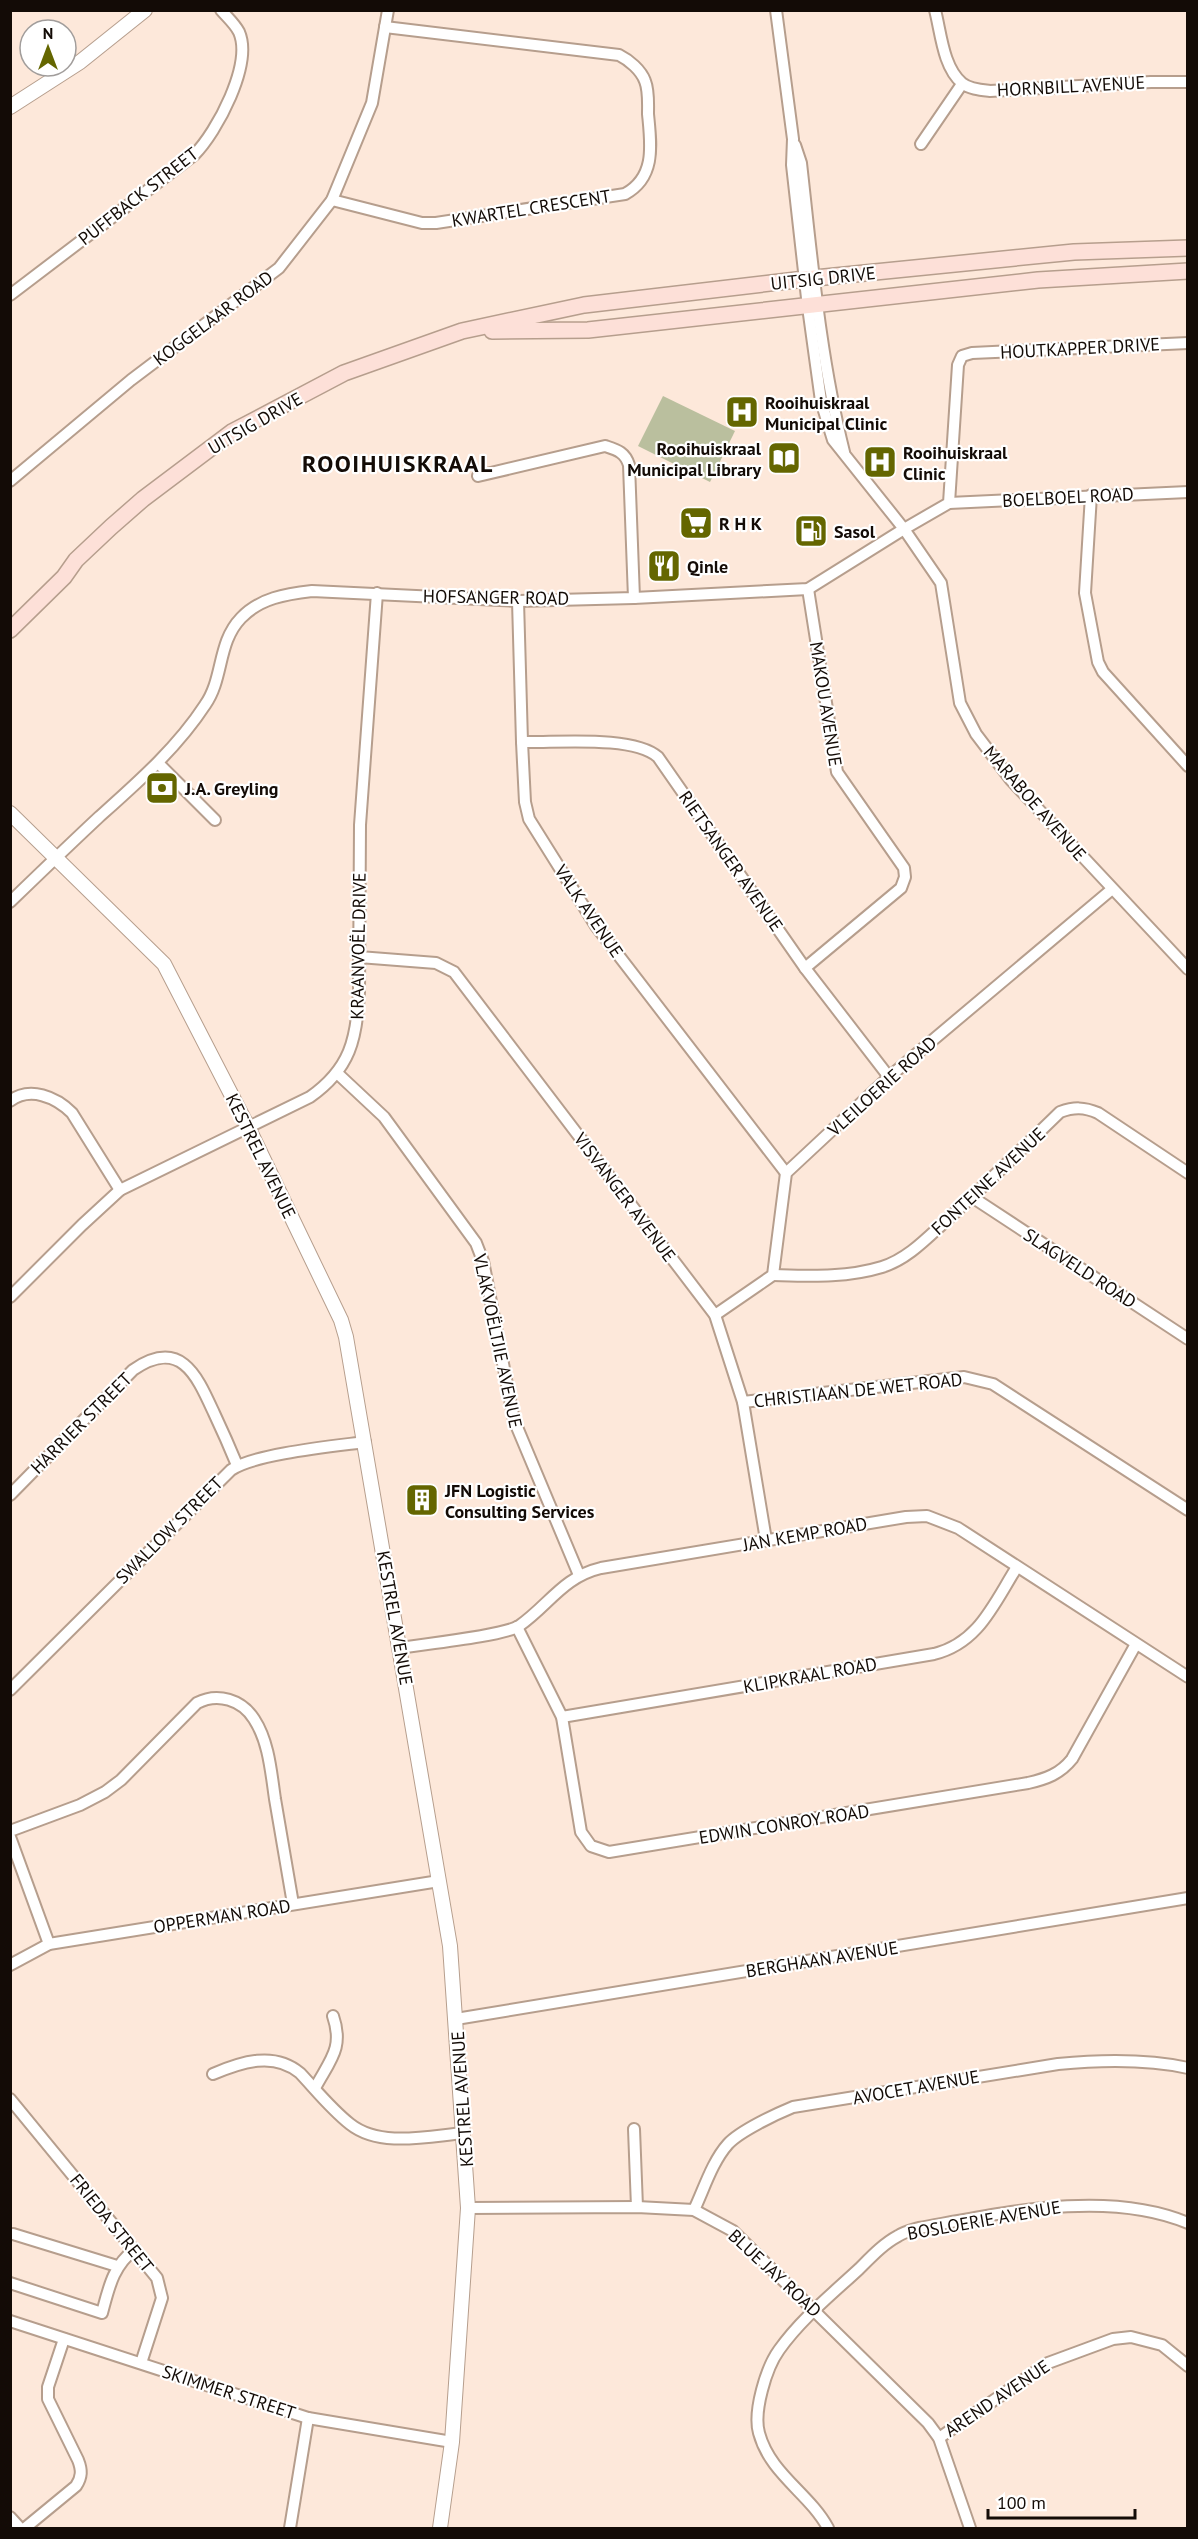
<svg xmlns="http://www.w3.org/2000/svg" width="1198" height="2539" viewBox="0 0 1198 2539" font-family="'PT Sans',sans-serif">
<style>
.green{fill:#babf9e}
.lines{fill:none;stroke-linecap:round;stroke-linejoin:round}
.minor-casing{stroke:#b69e8d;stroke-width:14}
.tertiary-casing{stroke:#b69e8d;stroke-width:16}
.secondary-casing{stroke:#b69e8d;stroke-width:18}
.minor{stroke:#fff;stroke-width:10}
.tertiary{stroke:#fff;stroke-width:14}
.secondary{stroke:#fde0d8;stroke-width:15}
.labels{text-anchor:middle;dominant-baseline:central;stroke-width:4.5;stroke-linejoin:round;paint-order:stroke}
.street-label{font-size:18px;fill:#130b06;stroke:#fff}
.poi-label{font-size:18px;font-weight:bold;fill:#130b06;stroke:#fff;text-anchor:start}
.district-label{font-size:24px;font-weight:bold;letter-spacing:1.5px;fill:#130b06;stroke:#fff}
</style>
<rect width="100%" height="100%" fill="#fde8da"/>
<path class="green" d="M663 396 735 431 710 482 638 446Z"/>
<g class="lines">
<defs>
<g id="minor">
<path d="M776 10 793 139 792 165 808 307 821 401 833 440 904 529 941 583 960 703 976 734 1011 780 1188 969"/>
<path d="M935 10C941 33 943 67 962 83 969 89 981 90 990 91L1151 82H1188"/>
<path d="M921 144 962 84"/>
<path d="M795 145 801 163C812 260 820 357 844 452"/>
<path d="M332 200 422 223H436L625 194C656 177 651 145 648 114 648 104 649 91 645 81 641 70 629 60 619 55L385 27"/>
<path d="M10 295 194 155C217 132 253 64 239 32 235 24 227 17 221 10"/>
<path d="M478 476 605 446C617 450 625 452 629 465L634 598"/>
<path d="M10 481 131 380 279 268 332 200 372 103 388 10"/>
<path d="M1091 495 1085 593 1098 662 1103 672 1188 766"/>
<path d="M949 503 1188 492"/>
<path d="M518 601 522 742 525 802 529 819 596 926 786 1173"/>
<path d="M522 742C556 743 633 735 658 757L805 968 889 1077"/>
<path d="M158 763 215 820"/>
<path d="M10 902C40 873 69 845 99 817 137 783 177 748 205 705 224 678 217 643 241 618 260 598 286 594 312 591L518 601 634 598 808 589 904 529 949 503 958 365 962 356 972 353 1188 343"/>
<path d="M359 957 436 963 454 972 715 1315 743 1402 766 1540"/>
<path d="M805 968 901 888 905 877 904 868 837 772 808 589"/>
<path d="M337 1073 384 1117 476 1243 483 1261 514 1420 579 1575"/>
<path d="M10 1101C30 1086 56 1097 72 1113L120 1190"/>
<path d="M972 1197 1188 1339"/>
<path d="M773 1275C810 1276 846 1278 882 1267 908 1259 928 1237 948 1219 986 1184 1023 1148 1060 1112 1074 1107 1084 1107 1098 1113L1188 1173"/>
<path d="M10 1297 82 1225 120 1190 310 1097C350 1069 357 1039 359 992L360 825 377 593"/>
<path d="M715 1315 773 1275 786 1173 889 1077 1111 890"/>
<path d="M743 1402 964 1377 993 1384 1188 1510"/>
<path d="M10 1495 133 1370C181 1337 197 1376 214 1413 222 1430 230 1448 237 1465"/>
<path d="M517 1627 562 1717 581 1832 591 1846 609 1852 1028 1783C1046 1779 1060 1774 1072 1759L1136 1644"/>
<path d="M400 1648C424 1644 503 1636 519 1626 549 1605 563 1577 601 1568L906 1517 927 1516 958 1528 1188 1677"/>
<path d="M10 1690 231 1470C253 1454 335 1446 365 1442"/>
<path d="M562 1717 934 1654C979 1643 994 1603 1017 1567"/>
<path d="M10 1831 80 1805 105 1792 121 1780 197 1703C218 1692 242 1700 254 1719 269 1742 271 1772 275 1799 281 1834 287 1869 293 1904"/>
<path d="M10 1837 49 1944"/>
<path d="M10 1965 49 1944 439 1881"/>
<path d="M456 2019 1188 1898"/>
<path d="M213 2074C241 2062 274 2051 300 2073 316 2090 331 2109 350 2124 380 2148 429 2136 464 2133"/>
<path d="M315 2088C330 2060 344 2048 333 2016"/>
<path d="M10 2099 157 2278 162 2298 141 2363"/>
<path d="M634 2129 637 2207"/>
<path d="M468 2208 637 2207 694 2210 733 2231 928 2423 939 2438 970 2528"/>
<path d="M694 2210C704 2189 712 2162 728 2144 740 2131 776 2114 793 2107L1058 2064C1100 2060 1147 2059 1188 2068"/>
<path d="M13 2234 117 2266"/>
<path d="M10 2283 102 2313C109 2287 113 2266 135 2249"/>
<path d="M10 2321 308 2418 452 2442"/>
<path d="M939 2438 1048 2363 1113 2339 1131 2337 1162 2345 1188 2366"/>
<path d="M10 2517 20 2528"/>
<path d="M25 2528 76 2486C82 2477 82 2470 78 2460L48 2399V2387L64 2339"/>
<path d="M290 2528 308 2418"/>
<path d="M828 2528C809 2493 770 2474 759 2433 753 2412 766 2368 779 2350 801 2319 832 2294 859 2269 871 2257 883 2244 898 2236 904 2232 912 2230 919 2228 1003 2213 1107 2189 1188 2223"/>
</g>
<g id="tertiary">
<path d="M10 107 80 62 145 10"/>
<path d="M10 813 164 964 248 1127 341 1320 346 1337 450 1946 468 2208 452 2442 440 2528"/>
</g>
<g id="secondary">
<path d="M492 331 588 330 1038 280 1188 271"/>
<path d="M10 630 64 577 76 560 111 527 143 499 232 432 344 373 462 331 584 305 805 279 1074 252 1188 248"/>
</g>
</defs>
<use href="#minor" class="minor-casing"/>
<use href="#tertiary" class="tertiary-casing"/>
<use href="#secondary" class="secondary-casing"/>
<use href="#minor" class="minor"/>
<use href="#tertiary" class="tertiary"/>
<use href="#secondary" class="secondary"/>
</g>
<defs>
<symbol id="hospital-square" viewBox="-11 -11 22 22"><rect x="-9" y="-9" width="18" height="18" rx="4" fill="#646600" stroke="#fff"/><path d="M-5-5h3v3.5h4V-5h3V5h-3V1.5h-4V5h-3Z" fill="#fff"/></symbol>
<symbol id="library-square" viewBox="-11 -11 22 22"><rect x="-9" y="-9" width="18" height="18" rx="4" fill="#646600" stroke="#fff"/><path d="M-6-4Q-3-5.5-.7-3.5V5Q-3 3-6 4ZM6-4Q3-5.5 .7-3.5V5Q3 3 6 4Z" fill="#fff"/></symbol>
<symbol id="supermarket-square" viewBox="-11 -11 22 22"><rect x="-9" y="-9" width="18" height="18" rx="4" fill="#646600" stroke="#fff"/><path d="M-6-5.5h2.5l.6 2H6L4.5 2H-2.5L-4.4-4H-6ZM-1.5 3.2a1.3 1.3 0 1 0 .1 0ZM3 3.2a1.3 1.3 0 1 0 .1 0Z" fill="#fff"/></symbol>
<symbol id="fuel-square" viewBox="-11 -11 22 22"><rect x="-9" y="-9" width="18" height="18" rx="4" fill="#646600" stroke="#fff"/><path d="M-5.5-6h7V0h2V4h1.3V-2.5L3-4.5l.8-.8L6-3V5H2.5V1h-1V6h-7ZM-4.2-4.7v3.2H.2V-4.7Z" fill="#fff"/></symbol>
<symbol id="restaurant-square" viewBox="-11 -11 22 22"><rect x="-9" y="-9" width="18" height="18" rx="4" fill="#646600" stroke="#fff"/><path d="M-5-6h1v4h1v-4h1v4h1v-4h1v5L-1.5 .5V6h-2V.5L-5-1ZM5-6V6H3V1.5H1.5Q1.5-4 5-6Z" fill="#fff"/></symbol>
<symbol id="bank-square" viewBox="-11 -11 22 22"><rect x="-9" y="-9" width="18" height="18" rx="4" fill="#646600" stroke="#fff"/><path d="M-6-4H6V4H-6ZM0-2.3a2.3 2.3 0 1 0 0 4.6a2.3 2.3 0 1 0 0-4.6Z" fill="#fff"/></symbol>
<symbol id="building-square" viewBox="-11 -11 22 22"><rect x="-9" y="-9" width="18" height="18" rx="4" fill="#646600" stroke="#fff"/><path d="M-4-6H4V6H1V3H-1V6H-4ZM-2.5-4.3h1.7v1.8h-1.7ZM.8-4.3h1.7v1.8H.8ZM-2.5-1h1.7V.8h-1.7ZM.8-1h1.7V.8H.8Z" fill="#fff"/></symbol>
</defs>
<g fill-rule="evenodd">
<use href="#hospital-square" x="723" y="393" width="38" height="38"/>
<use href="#library-square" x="765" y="439" width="38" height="38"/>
<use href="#hospital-square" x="861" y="443" width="38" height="38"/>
<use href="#supermarket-square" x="677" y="504" width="38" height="38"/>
<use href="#fuel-square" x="792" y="512" width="38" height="38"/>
<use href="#restaurant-square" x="645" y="547" width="38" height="38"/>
<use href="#bank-square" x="143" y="769" width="38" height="38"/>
<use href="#building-square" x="403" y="1481" width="38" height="38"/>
</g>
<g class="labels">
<g class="street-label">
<text transform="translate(1071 86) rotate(-3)">HORNBILL AVENUE</text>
<text transform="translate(138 196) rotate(-38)">PUFFBACK STREET</text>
<text transform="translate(531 208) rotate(-9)">KWARTEL CRESCENT</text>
<text transform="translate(823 278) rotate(-6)">UITSIG DRIVE</text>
<text transform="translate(213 318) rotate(-37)">KOGGELAAR ROAD</text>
<text transform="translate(1080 348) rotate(-3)">HOUTKAPPER DRIVE</text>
<text transform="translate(255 423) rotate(-30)">UITSIG DRIVE</text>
<text transform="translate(1068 497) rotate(-3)">BOELBOEL ROAD</text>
<text transform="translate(496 597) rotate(1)">HOFSANGER ROAD</text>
<text transform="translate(826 704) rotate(81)">MAKOU AVENUE</text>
<text transform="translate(1035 803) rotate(49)">MARABOE AVENUE</text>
<text transform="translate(731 861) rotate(55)">RIETSANGER AVENUE</text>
<text transform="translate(589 911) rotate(56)">VALK AVENUE</text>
<text transform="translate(358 946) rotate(-89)">KRAANVOËL DRIVE</text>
<text transform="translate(882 1086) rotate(-42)">VLEILOERIE ROAD</text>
<text transform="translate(261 1156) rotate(64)">KESTREL AVENUE</text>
<text transform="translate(988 1181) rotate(-43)">FONTEINE AVENUE</text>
<text transform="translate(625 1197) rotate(53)">VISVANGER AVENUE</text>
<text transform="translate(1080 1268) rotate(33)">SLAGVELD ROAD</text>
<text transform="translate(498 1341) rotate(78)">VLAKVOËLTJIE AVENUE</text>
<text transform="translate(858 1390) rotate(-6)">CHRISTIAAN DE WET ROAD</text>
<text transform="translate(81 1423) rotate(-45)">HARRIER STREET</text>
<text transform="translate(169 1530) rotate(-45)">SWALLOW STREET</text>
<text transform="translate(805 1534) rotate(-10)">JAN KEMP ROAD</text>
<text transform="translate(395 1618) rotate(80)">KESTREL AVENUE</text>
<text transform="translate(810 1675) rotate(-10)">KLIPKRAAL ROAD</text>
<text transform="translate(784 1824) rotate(-9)">EDWIN CONROY ROAD</text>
<text transform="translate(222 1916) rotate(-9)">OPPERMAN ROAD</text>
<text transform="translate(822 1959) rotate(-9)">BERGHAAN AVENUE</text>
<text transform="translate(916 2087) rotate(-10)">AVOCET AVENUE</text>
<text transform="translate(462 2099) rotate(-94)">KESTREL AVENUE</text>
<text transform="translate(984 2220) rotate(-10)">BOSLOERIE AVENUE</text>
<text transform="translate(112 2223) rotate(51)">FRIEDA STREET</text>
<text transform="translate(775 2273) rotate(43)">BLUE JAY ROAD</text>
<text transform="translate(229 2392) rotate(18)">SKIMMER STREET</text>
<text transform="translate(997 2398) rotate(-34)">AREND AVENUE</text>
</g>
<g class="poi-label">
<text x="765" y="402">Rooihuiskraal<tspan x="765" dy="21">Municipal Clinic</tspan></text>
<text x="761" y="448" text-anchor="end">Rooihuiskraal<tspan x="761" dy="21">Municipal Library</tspan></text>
<text x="903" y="452">Rooihuiskraal<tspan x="903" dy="21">Clinic</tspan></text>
<text x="719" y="523">R H K</text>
<text x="834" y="531">Sasol</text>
<text x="687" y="566">Qinle</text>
<text x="185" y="788">J.A. Greyling</text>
<text x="445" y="1490">JFN Logistic<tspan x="445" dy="21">Consulting Services</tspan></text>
</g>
<g class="district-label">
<text x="398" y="463">ROOIHUISKRAAL</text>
</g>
</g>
<rect width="1198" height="2539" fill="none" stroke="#130b06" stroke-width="24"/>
<g transform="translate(48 48)"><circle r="28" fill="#ffffff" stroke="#a19d9b" stroke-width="1.5"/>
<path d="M0-4.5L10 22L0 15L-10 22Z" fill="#646600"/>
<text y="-9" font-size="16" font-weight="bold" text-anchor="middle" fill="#130b06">N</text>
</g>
<path d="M988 2509v9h147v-9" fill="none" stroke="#130b06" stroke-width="3"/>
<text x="997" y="2509" font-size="18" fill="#130b06" stroke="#ffffff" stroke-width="4.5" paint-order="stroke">100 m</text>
</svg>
